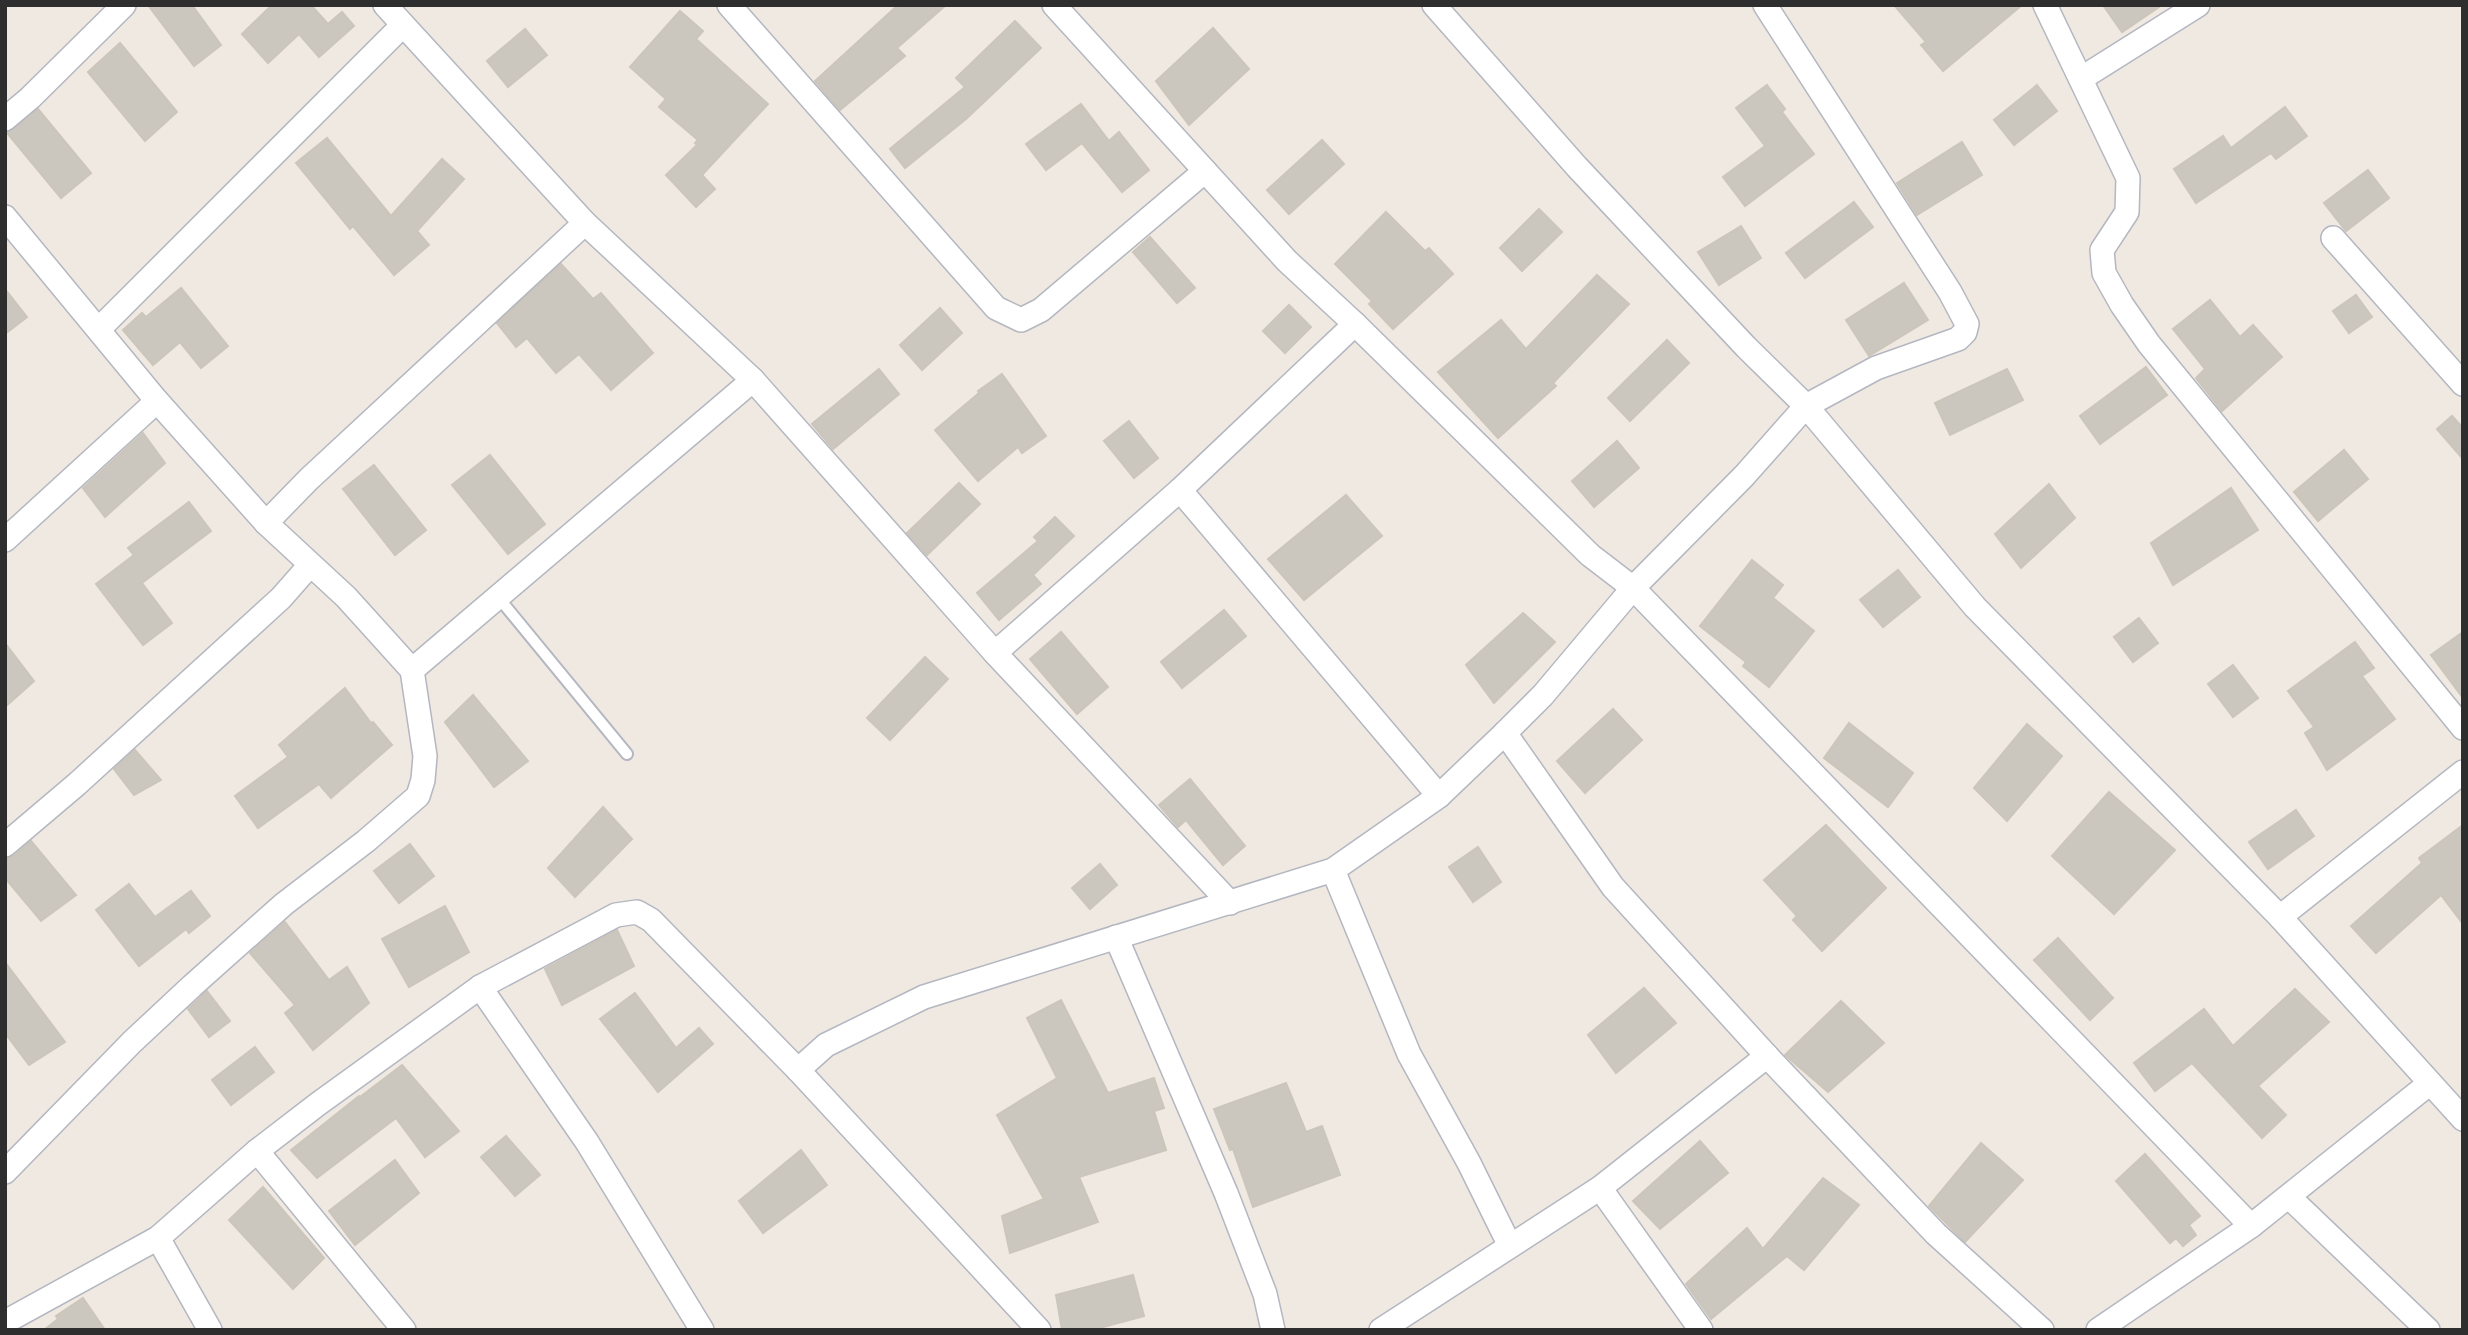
<svg xmlns="http://www.w3.org/2000/svg" width="2468" height="1335" viewBox="0 0 2468 1335" font-family="Overpass,sans-serif">
<style>
.building{fill:#cbc7bf;stroke:#cbc5ba;stroke-width:2}
.lines{fill:none;stroke-linecap:round;stroke-linejoin:round}
.service-casing{stroke:#b4b7c1;stroke-width:14}
.minor-casing{stroke:#b4b7c1;stroke-width:26}
.service{stroke:#fff;stroke-width:10}
.minor{stroke:#fff;stroke-width:23}
</style>
<rect width="100%" height="100%" fill="#efe9e1"/>
<g class="building">
<path d="M148 5H192L221 45 194 66Z"/>
<path d="M272 5H311L328 24 342 12 354 26 319 57 299 34 268 63 242 34Z"/>
<path d="M898 5H946L897 48 905 56 840 110 815 81Z"/>
<path d="M1894 5H2022L1943 71 1921 45 1926 42Z"/>
<path d="M2103 5H2162L2122 32Z"/>
<path d="M680 11 703 31 696 39 768 104 702 175 715 189 696 207 666 175 697 145 695 143 698 140 659 107 666 99 630 67Z"/>
<path d="M1015 21 1041 48 966 119 905 168 890 149 965 87 956 78Z"/>
<path d="M1213 28 1249 69 1189 125 1156 81Z"/>
<path d="M525 29 547 55 508 87 487 61Z"/>
<path d="M120 43 177 112 145 141 88 72Z"/>
<path d="M1767 85 1785 109 1782 112 1814 154 1745 206 1723 177 1765 146 1736 108Z"/>
<path d="M2037 85 2057 111 2014 145 1994 120Z"/>
<path d="M1081 104 1109 141 1119 132 1149 170 1122 192 1082 143 1046 170 1026 144Z"/>
<path d="M2285 107 2307 136 2276 159 2271 153 2196 203 2174 169 2223 136 2231 148Z"/>
<path d="M38 109 91 173 61 198 7 133Z"/>
<path d="M327 138 391 216 442 159 464 179 417 231 429 245 394 275 353 226 350 229 296 163Z"/>
<path d="M1322 140 1344 164 1289 214 1267 190Z"/>
<path d="M1962 142 1982 175 1917 215 1897 183Z"/>
<path d="M2368 170 2389 198 2346 231 2324 203Z"/>
<path d="M1854 202 1873 227 1805 278 1786 253Z"/>
<path d="M1539 209 1562 232 1522 271 1500 248Z"/>
<path d="M1386 212 1425 251 1429 248 1453 274 1393 329 1369 304 1372 301 1335 264Z"/>
<path d="M1741 226 1761 258 1719 285 1698 252Z"/>
<path d="M1150 237 1195 288 1177 303 1133 252Z"/>
<path d="M561 264 593 299 601 293 653 353 611 390 579 354 556 373 527 338 516 347 497 323Z"/>
<path d="M1597 275 1629 304 1553 383 1556 386 1498 438 1438 372 1501 320 1526 349Z"/>
<path d="M1904 283 1928 320 1869 356 1846 320Z"/>
<path d="M181 288 228 346 201 368 180 342 153 365 123 330 142 313 146 317Z"/>
<path d="M5 289 27 317 5 334Z"/>
<path d="M2356 295 2372 317 2349 333 2333 311Z"/>
<path d="M2210 300 2240 337 2253 325 2282 357 2222 411 2196 378 2205 369 2173 329Z"/>
<path d="M1289 305 1311 327 1285 353 1263 331Z"/>
<path d="M940 308 962 333 922 370 900 345Z"/>
<path d="M1667 340 1689 363 1630 421 1608 398Z"/>
<path d="M2146 367 2167 395 2100 444 2080 416Z"/>
<path d="M879 369 899 394 833 449 812 424Z"/>
<path d="M2007 369 2023 400 1950 435 1935 403Z"/>
<path d="M1002 374 1046 436 1022 453 1018 447 978 481 935 430 979 393 978 391Z"/>
<path d="M2452 416 2463 428V459L2437 429Z"/>
<path d="M1129 421 1158 458 1134 478 1104 441Z"/>
<path d="M143 433 165 463 105 517 83 488Z"/>
<path d="M1617 441 1639 468 1594 507 1572 481Z"/>
<path d="M2344 450 2368 479 2318 521 2294 492Z"/>
<path d="M490 455 545 524 508 554 452 485Z"/>
<path d="M374 465 426 530 395 555 343 489Z"/>
<path d="M959 483 980 504 927 555 907 533Z"/>
<path d="M2049 484 2075 518 2021 568 1995 534Z"/>
<path d="M2231 488 2258 530 2173 585 2151 543Z"/>
<path d="M1346 495 1382 536 1304 600 1268 559Z"/>
<path d="M189 502 211 531 142 583 172 623 143 645 96 584 134 555 128 548Z"/>
<path d="M1055 517 1074 536 1033 575 1041 584 999 620 977 593 1038 541 1034 537Z"/>
<path d="M1752 560 1783 585 1773 598 1814 631 1769 687 1743 666 1746 662 1700 626Z"/>
<path d="M1898 570 1920 597 1883 627 1860 600Z"/>
<path d="M1224 610 1246 636 1182 688 1161 662Z"/>
<path d="M1523 613 1555 642 1494 703 1466 665Z"/>
<path d="M2139 618 2158 643 2133 662 2114 637Z"/>
<path d="M1061 632 1108 687 1077 714 1030 659Z"/>
<path d="M2463 632V698L2431 655Z"/>
<path d="M2355 642 2374 668 2362 676 2395 719 2327 770 2305 733 2314 727 2288 691Z"/>
<path d="M5 643 34 681 5 707Z"/>
<path d="M925 657 948 679 890 740 867 718Z"/>
<path d="M2233 665 2258 698 2233 717 2208 684Z"/>
<path d="M345 688 371 723 373 722 392 745 331 798 319 784 258 828 235 796 288 757 279 745Z"/>
<path d="M473 695 528 761 494 787 445 722Z"/>
<path d="M1613 709 1642 740 1585 793 1557 761Z"/>
<path d="M1849 723 1913 773 1888 807 1824 758Z"/>
<path d="M2027 724 2062 756 2007 821 1974 788Z"/>
<path d="M135 750 161 780 134 795 114 769Z"/>
<path d="M1190 779 1245 846 1223 865 1186 820 1178 827 1159 805Z"/>
<path d="M2109 792 2175 850 2114 914 2052 856Z"/>
<path d="M603 807 632 839 575 897 548 868Z"/>
<path d="M2296 810 2314 836 2268 869 2249 842Z"/>
<path d="M1826 825 1886 888 1822 951 1793 920 1797 916 1764 880Z"/>
<path d="M2463 825V924L2441 895 2376 953 2351 926 2422 863 2419 858Z"/>
<path d="M31 841 76 895 41 921 5 878V859L14 856Z"/>
<path d="M410 844 434 876 399 903 374 871Z"/>
<path d="M1478 847 1501 882 1473 902 1449 867Z"/>
<path d="M1100 864 1117 885 1090 909 1072 888Z"/>
<path d="M129 884 155 917 191 891 210 916 189 933 186 929 139 966 96 910Z"/>
<path d="M445 906 469 952 409 987 382 939Z"/>
<path d="M285 922 329 980 347 967 369 1003 313 1050 285 1013 295 1005 250 953Z"/>
<path d="M617 930 634 966 562 1005 545 969Z"/>
<path d="M2058 938 2113 998 2090 1020 2034 960Z"/>
<path d="M5 962 65 1042 29 1065 5 1033Z"/>
<path d="M1644 988 1676 1023 1616 1073 1588 1035Z"/>
<path d="M2295 989 2329 1022 2258 1086 2286 1115 2262 1138 2192 1063 2155 1091 2134 1063 2204 1009 2233 1046Z"/>
<path d="M207 991 230 1021 209 1037 188 1009Z"/>
<path d="M635 993 676 1048 699 1028 713 1044 658 1092 600 1019Z"/>
<path d="M1061 1000 1108 1093 1154 1078 1164 1108 1154 1111 1166 1150 1079 1177 1098 1222 1010 1253 1002 1216 1044 1199 997 1115 1057 1078 1027 1018Z"/>
<path d="M1841 1001 1884 1043 1828 1092 1785 1055Z"/>
<path d="M255 1047 274 1072 231 1105 212 1080Z"/>
<path d="M402 1065 459 1131 425 1157 396 1118 317 1178 291 1150 359 1096 360 1097Z"/>
<path d="M1286 1083 1306 1132 1322 1126 1340 1175 1253 1207 1233 1149 1230 1150 1214 1109Z"/>
<path d="M506 1136 540 1175 515 1196 481 1157Z"/>
<path d="M1700 1141 1728 1173 1660 1229 1633 1201Z"/>
<path d="M1981 1143 2023 1180 1965 1242 1929 1206Z"/>
<path d="M801 1150 827 1185 763 1233 739 1201Z"/>
<path d="M2145 1154 2200 1216 2189 1225 2196 1235 2183 1246 2176 1238 2170 1243 2116 1181Z"/>
<path d="M395 1160 419 1193 355 1245 329 1211Z"/>
<path d="M1823 1178 1859 1205 1804 1270 1787 1256 1711 1319 1686 1284 1747 1228 1763 1249Z"/>
<path d="M263 1187 324 1258 293 1289 229 1220Z"/>
<path d="M1133 1275 1144 1316 1092 1330H1062L1056 1295Z"/>
<path d="M83 1298 105 1330H44L58 1319 56 1316Z"/>
</g>
<g class="lines">
<defs>
<path id="service" d="M498 597 627 754"/>
<g id="minor">
<path d="M385 5 585 223 753 380 995 653 1230 903"/>
<path d="M729 5 996 308 1021 320 1041 310 1205 171"/>
<path d="M1054 5 1287 261 1355 324 1590 555 1633 588 2251 1226"/>
<path d="M1434 5 1577 167 1746 347 1806 406 1975 607 2280 917 2463 1119"/>
<path d="M2045 5 2128 178 2127 212 2102 250 2104 273 2122 305 2149 344 2463 728"/>
<path d="M2082 78 2198 5"/>
<path d="M5 119 30 98 124 5"/>
<path d="M5 217 157 401 266 523 346 597 412 670 425 756 423 780 418 796 366 841 284 904 192 986 132 1042 5 1172"/>
<path d="M2333 238 2463 384"/>
<path d="M99 329 403 25"/>
<path d="M1180 490 1439 796"/>
<path d="M266 523 309 479 585 223"/>
<path d="M5 540 157 401"/>
<path d="M995 653 1180 490 1355 324"/>
<path d="M412 670 753 380"/>
<path d="M1505 733 1613 887 1767 1056 1936 1234 2042 1330"/>
<path d="M5 845 77 784 281 598 310 565"/>
<path d="M1333 870 1409 1054 1469 1163 1510 1246"/>
<path d="M2280 917 2463 772"/>
<path d="M1116 937 1226 1193 1265 1294 1273 1330"/>
<path d="M480 987 587 1142 702 1330"/>
<path d="M798 1070 826 1045 924 997 1333 870 1439 796 1505 733 1543 695 1633 588 1744 476 1806 406 1876 368 1958 339 1965 332 1967 324 1950 292 1765 5"/>
<path d="M257 1151 404 1330"/>
<path d="M1600 1188 1701 1330"/>
<path d="M2289 1197 2428 1330"/>
<path d="M158 1238 210 1330"/>
<path d="M5 1322 158 1238 257 1151 318 1104 480 987 616 915 637 912 651 920 798 1070 1039 1330"/>
<path d="M1381 1330 1600 1188 1767 1056"/>
<path d="M2098 1330 2251 1226 2430 1083"/>
</g>
</defs>
<use href="#service" class="service-casing"/>
<use href="#minor" class="minor-casing"/>
<use href="#service" class="service"/>
<use href="#minor" class="minor"/>
</g>
<rect width="2468" height="1335" fill="none" stroke="#2e2e2e" stroke-width="14"/>
</svg>
